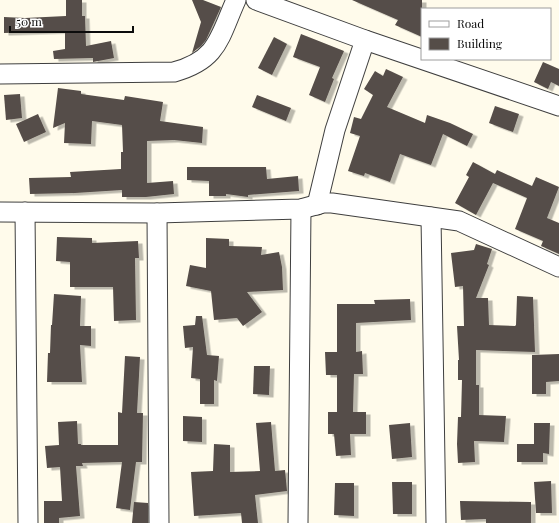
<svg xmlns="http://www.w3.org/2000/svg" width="559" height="523" viewBox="0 0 559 523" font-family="'Playfair Display',serif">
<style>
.building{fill:#554d48;filter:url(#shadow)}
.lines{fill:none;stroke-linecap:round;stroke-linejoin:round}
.minor-casing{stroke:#3f3f3f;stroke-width:21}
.minor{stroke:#fff;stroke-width:19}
</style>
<defs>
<filter id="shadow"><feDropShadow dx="4.5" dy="2.5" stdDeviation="0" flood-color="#0004"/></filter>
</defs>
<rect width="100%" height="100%" fill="#fffbeb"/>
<g class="building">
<path d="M66 0H82V16H85L86 46 111 41 114 58 93 62V58L54 59 53 51 65 49V31L4 33V17L25 18 66 16Z"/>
<path d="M192 0H203L221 7 206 40 201 46 192 53 201 22Z"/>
<path d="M352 0H422V37L395 25 398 20Z"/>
<path d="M301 34 344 51 332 78 334 79 325 102 309 95 320 67 293 57Z"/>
<path d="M274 37 287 44 272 75 258 68Z"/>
<path d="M543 62 559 69V86L551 82 548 89 534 82Z"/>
<path d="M386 69 403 77 387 107 425 123 427 115 450 123 473 134 467 146 443 134 431 165 400 154 390 182 365 173 364 176 348 171 360 136 350 133 354 117 361 119 373 95 364 89 375 71 383 76Z"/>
<path d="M58 88 81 91V94L124 100 125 96 163 102 160 121 203 127 202 143 174 140 147 141V183L173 181 174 194 146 197H122V190L75 193 30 194 29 178 71 177 70 172 121 169V152H123L122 125 92 121 91 144 64 143 65 123 53 128Z"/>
<path d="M20 94 22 118 6 120 4 95Z"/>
<path d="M257 95 291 108 286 121 252 107Z"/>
<path d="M495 106 519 114 513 132 489 123Z"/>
<path d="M38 114 46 132 24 142 16 124Z"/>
<path d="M473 162 495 174 497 170 532 186 536 177 559 187 547 218 559 223V254L541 246 543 241 515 229 527 198 493 183 476 215 455 203 469 177 466 175Z"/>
<path d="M187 167H266L267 179 298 176 299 191 248 195V197L226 194V196H209V181L187 180Z"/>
<path d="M57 237 92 238V243L138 241 139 258H135L136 320 114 321 113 287H70V262L56 261Z"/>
<path d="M206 238 229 239V246L262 247 261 255 279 252 282 267 283 290 247 292 262 312 243 326 237 318 214 320 211 291 186 286 190 265 206 268Z"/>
<path d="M476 244 492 249 487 264 489 265 476 298H488L489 325 515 326 516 325 517 296 533 297 535 352 476 350V385H479V415L506 416 504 442 474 441 475 462 458 463 457 444 458 417H461L462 380H458V360H459L457 326H464L463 286 455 287 451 253 474 250Z"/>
<path d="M54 294 81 296 80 326H91V346L80 345 82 382H47L48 353H50L51 325H52Z"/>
<path d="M410 299 411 320 356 323V352L362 351 363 374H354L353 412H366V434H350L351 455 336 456 334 434H328V412H337V375H326L325 352H337V304H375L374 300Z"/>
<path d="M196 316H202L207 355 219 356 217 381 214 380V404H200V379L191 378 193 347 185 348 183 326 195 325Z"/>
<path d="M559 354V381L546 382V394H532V355Z"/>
<path d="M125 356 140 357 137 413H143L142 462H136L130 510 116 508 122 462 82 463 83 466H76L80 516 59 518V523H44V501H62L60 467 47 468 45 446 59 445 58 422 77 421 78 444H81V445H118V412L122 413Z"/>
<path d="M254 366H270L269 395 253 394Z"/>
<path d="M183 416 202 417V442L183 441Z"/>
<path d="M271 422 275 471 285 470 287 491 255 495 258 523H242L241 513 194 516 191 472 213 471 214 444 230 445V472L260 471 256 423Z"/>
<path d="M410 423 412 457 392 459 389 425Z"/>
<path d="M534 423H550L549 454 543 453V462H517V444H534Z"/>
<path d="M551 481 552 513H536L534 482Z"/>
<path d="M392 482H412V514H393Z"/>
<path d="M335 483H354V516L334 515Z"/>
<path d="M460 501 531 502V523H486V519L461 520Z"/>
<path d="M134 502 148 503V523H132Z"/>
</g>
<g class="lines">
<defs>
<g id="minor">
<path d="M256 0 365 40 559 106"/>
<path d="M0 74 174 72C218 60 219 38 236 0"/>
<path d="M317 205 335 130 365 40"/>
<path d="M0 212 157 213 301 209 323 203H332L459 221 559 267"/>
<path d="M25 212 28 523"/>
<path d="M157 213 159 523"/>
<path d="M431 217 436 523"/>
<path d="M298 523 301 209"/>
</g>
</defs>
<use href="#minor" class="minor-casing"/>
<use href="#minor" class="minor"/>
</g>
<rect x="421" y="8" width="130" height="52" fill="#ffffff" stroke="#9e9e9e"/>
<rect x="429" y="21" width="20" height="6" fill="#ffffff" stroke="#9e9e9e"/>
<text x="457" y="28" font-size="12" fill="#0c0c0c">Road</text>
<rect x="429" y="38" width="20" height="12" fill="#554d48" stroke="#9e9e9e"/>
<text x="457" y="48" font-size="12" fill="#0c0c0c">Building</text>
<path d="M10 26v6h123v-6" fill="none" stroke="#0c0c0c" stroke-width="2"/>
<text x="16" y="26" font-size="12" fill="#0c0c0c" stroke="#ffffff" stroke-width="3" paint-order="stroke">50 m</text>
</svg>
